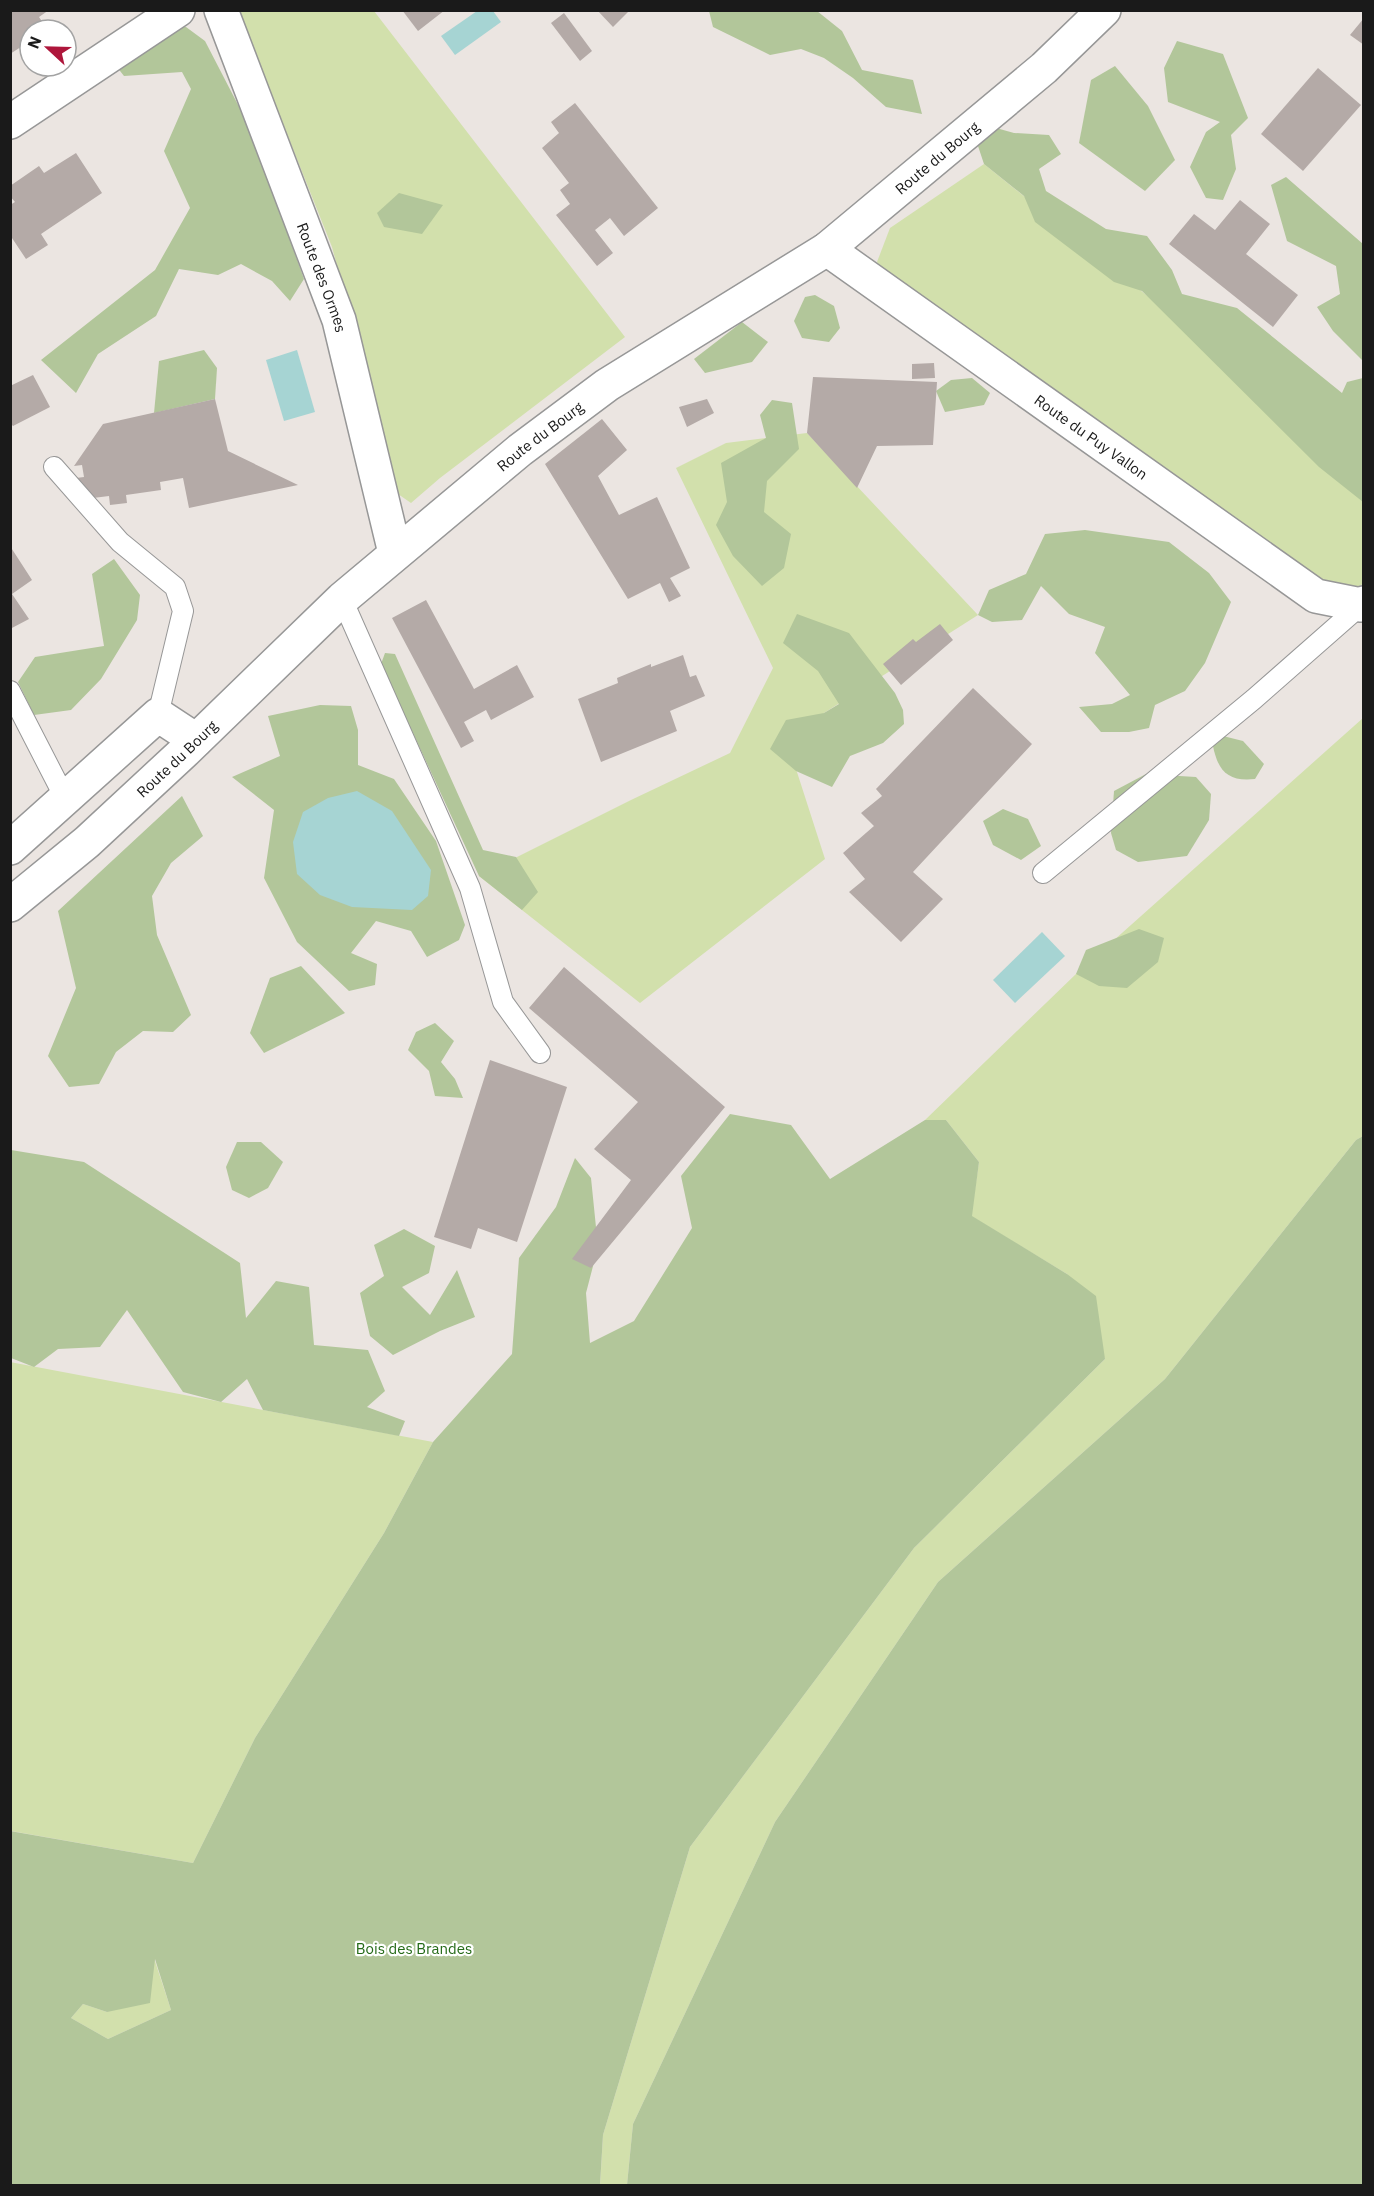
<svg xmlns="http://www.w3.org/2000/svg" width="1374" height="2196" viewBox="0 0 1374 2196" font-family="'IBM Plex Sans',sans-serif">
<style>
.grass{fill:#d2e0ac}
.forest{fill:#b2c69a;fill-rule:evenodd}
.water{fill:#a6d4d3}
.building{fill:#b4aaa7}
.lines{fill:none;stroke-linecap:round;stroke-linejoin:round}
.service-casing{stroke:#979797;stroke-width:22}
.minor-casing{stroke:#979797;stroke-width:36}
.tertiary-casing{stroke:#979797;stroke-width:36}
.service{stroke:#fff;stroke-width:20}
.minor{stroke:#fff;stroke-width:33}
.tertiary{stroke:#fff;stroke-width:33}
.labels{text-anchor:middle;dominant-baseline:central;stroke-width:4.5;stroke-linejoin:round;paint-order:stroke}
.street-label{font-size:15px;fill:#1a1a1a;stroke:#fff}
.park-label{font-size:15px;fill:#246a17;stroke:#fff}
</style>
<rect width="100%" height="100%" fill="#ebe5e1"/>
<g class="grass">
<path d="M238 11H374L625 337 440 478 411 503 398 494 332 247Z"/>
<path d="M984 164 1363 470V584L1353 589 1315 577 883 278 877 262 890 228Z"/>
<path d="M807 433 978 615 824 713 787 741 825 859 640 1003 479 876 631 800 730 753 773 668 676 468 726 443Z"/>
<path d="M1363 718V1136L1356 1140 1165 1379 938 1582 775 1822 633 2124 627 2185 600 2186 603 2135 690 1847 914 1548 1105 1359 1067 1274 971 1216 979 1162 946 1120H925L1076 974Z"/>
<path d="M10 1362 433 1442 384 1533 255 1738 193 1863 11 1831Z"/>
<path d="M154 1958 171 2010 108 2039 71 2018 83 2004 107 2012Z"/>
</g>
<g class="forest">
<path d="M709 11H817L842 31 862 70 913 80 922 114 886 107 853 78 824 58 801 49 770 55 713 27Z"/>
<path d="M143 21 186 27 205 41 250 128 304 279 290 301 272 281 241 264 218 275 179 269 156 316 98 354 76 393 41 360 155 270 190 208 164 151 191 89 182 72 124 76 102 48Z"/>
<path d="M1177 41 1223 54 1248 118 1231 135 1236 169 1223 200 1206 198 1190 167 1206 132 1220 122 1168 102 1164 68Z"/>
<path d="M1115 66 1148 106 1175 160 1145 191 1079 143 1091 80Z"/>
<path d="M989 126 1014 133 1049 135 1061 154 1039 169 1046 191 1106 229 1147 236 1172 270 1182 294 1237 308 1342 393 1347 382 1363 378V502L1319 467 1142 291 1114 282 1035 222 1024 196 984 164 977 143Z"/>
<path d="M1286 177 1363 244V361L1333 331 1317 307 1340 294 1336 266 1287 241 1271 185Z"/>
<path d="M399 193 443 205 422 234 384 227 377 213Z"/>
<path d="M815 295 834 306 840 328 829 342 802 338 794 321 805 297Z"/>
<path d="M742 322 768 342 752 362 705 373 694 359Z"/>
<path d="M204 350 217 368 215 399 154 413 159 361Z"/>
<path d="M972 378 990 393 984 405 945 412 936 391 951 380Z"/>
<path d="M772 400 792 403 799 449 767 481 764 512 791 534 784 568 762 586 733 556 716 525 727 502 721 463 766 438 760 415Z"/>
<path d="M1085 530 1169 542 1209 573 1231 602 1205 663 1185 691 1155 705 1149 728 1129 732H1101L1079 707 1112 704 1130 695 1095 653 1105 627 1069 614 1041 586 1022 620 992 622 978 615 989 590 1026 574 1045 534Z"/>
<path d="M114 559 140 595 137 620 101 679 71 710 34 715 18 682 35 657 104 646 92 574Z"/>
<path d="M797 614 849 633 895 693 903 710 904 724 883 743 850 756 832 787 796 771 770 749 786 720 824 713 839 704 818 671 783 643Z"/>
<path d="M385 653 395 654 483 850 516 857 538 892 522 910 479 876 381 664Z"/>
<path d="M320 705 351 706 358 730V765L394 779 436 841 465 925 459 940 427 957 411 931 376 921 351 953 377 964 375 985 349 991 297 942 264 878 274 810 232 777 280 756 268 716Z"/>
<path d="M1223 736 1243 741 1264 764 1255 779C1228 782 1218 771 1213 746Z"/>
<path d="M1146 774 1196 777 1211 794 1209 820 1187 856 1138 862 1116 850 1111 833 1114 791Z"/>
<path d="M182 796 203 836 171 863 152 896 157 935 191 1015 173 1032 143 1031 116 1052 99 1084 69 1087 48 1056 76 988 58 911Z"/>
<path d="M1003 809 1028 819 1041 846 1021 860 993 845 983 821Z"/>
<path d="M1139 929 1164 938 1158 962 1127 988 1099 986 1076 974 1086 950Z"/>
<path d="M301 966 345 1013 264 1053 250 1033 270 978Z"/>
<path d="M435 1023 454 1041 441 1062 455 1079 463 1098 435 1096 429 1071 408 1050 416 1032Z"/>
<path d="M730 1114 791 1125 830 1179 925 1120H946L979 1162 972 1216 1067 1274 1096 1296 1105 1359 914 1548 690 1847 603 2135 600 2185H11L10 1831 193 1863 255 1738 384 1533 433 1442 512 1354 519 1258 556 1207 575 1158 591 1178 598 1247 586 1293 590 1343 634 1321 692 1228 681 1176ZM155 1959 171 2010 108 2039 71 2018 83 2004 107 2012 150 2003Z"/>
<path d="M1363 1136V2185H627L633 2124 775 1822 938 1582 1165 1379 1356 1140Z"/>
<path d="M237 1142H261L283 1162 268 1188 249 1198 232 1190 226 1167Z"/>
<path d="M11 1150 84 1162 240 1263 246 1318 276 1281 309 1287 314 1345 368 1350 385 1391 367 1407 405 1421 399 1436 263 1410 247 1379 221 1402 183 1392 127 1310 100 1347 58 1349 34 1367 11 1358Z"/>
<path d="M404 1229 435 1246 429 1273 402 1287 430 1315 457 1270 475 1317 440 1331 393 1355 370 1336 360 1293 384 1276 374 1245Z"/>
</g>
<g class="water">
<path d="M477 11H493L501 22 455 55 441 36Z"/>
<path d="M297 350 315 412 284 421 266 360Z"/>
<path d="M357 791 392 811 431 870 428 896 412 910 352 907 320 895 297 874 293 842 303 812 328 798Z"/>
<path d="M1042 932 1065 956 1015 1003 993 980Z"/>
</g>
<g class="building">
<path d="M10 10H49L39 17 47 29 30 30V41L10 54Z"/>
<path d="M402 10H445L418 31Z"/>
<path d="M597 10H630L613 27Z"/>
<path d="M564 13 592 51 580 61 551 23Z"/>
<path d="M1364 18V45L1350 35Z"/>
<path d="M1318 68 1361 105 1303 171 1261 134Z"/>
<path d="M575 103 658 208 624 236 610 218 595 230 613 253 597 266 556 215 570 204 560 190 569 183 542 148 559 133 551 122Z"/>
<path d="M76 153 102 193 41 234 48 245 26 259 10 235V205L15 202 10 196V186L39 166 44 173Z"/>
<path d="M1240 200 1270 224 1246 254 1298 295 1273 327 1169 244 1194 214 1215 230Z"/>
<path d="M934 363 935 378 912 379V364Z"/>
<path d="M33 375 50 407 13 426 10 423V386Z"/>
<path d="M813 377 937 382 933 445 877 446 857 488 807 433Z"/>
<path d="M215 399 228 451 298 485 189 508 183 478 160 482 161 490 126 495 127 503 110 505 109 496 93 498 68 479 84 477 82 465 74 466 103 424Z"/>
<path d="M707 399 714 413 687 427 679 407Z"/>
<path d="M602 419 627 450 598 476 619 515 657 497 690 568 670 578 681 596 669 602 660 583 628 599 545 464Z"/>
<path d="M10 546 32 580 12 594 29 619 10 629Z"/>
<path d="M426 600 474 689 517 665 534 697 491 720 486 710 464 722 474 741 461 748 392 618Z"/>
<path d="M940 624 953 640 901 685 883 664 913 639 916 642Z"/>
<path d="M683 655 690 677 696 675 705 696 670 711 677 731 601 762 578 699 618 683 617 678 651 664V667Z"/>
<path d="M973 688 1032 744 913 872 943 899 901 942 849 892 865 879 843 853 874 826 861 813 882 796 876 789Z"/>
<path d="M564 967 725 1107 591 1268 572 1259 631 1180 594 1149 638 1102 529 1008Z"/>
<path d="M490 1060 567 1087 517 1242 478 1228 471 1249 434 1237Z"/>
</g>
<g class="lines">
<defs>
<g id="service">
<path d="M54 467 120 542 175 587 183 611 158 715"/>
<path d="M342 599 470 888 503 1002 540 1053"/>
<path d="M10 691 65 798"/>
<path d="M1043 873 1254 699 1361 605"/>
</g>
<g id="minor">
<path id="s1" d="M221 10 339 320 395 553"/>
<path d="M10 122 178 10"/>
<path id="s2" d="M827 249 1316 596 1361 605 1364 603"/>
<path d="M10 848 158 715 196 740"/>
</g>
<g id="tertiary">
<path id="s3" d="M10 905 87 842 184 752 342 599 520 450 607 385 827 249 1044 68 1104 10"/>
</g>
</defs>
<use href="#service" class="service-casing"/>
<use href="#minor" class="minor-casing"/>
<use href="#tertiary" class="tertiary-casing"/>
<use href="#service" class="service"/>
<use href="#minor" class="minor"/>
<use href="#tertiary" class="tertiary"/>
</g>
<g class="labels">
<g class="street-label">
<text stroke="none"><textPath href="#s3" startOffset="1194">Route du Bourg</textPath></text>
<text stroke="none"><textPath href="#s1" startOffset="286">Route des Ormes</textPath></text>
<text stroke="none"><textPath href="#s3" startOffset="708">Route du Bourg</textPath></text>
<text stroke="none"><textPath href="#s2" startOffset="324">Route du Puy Vallon</textPath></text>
<text stroke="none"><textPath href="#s3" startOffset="222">Route du Bourg</textPath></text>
</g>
<g class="park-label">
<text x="414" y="1948">Bois des Brandes</text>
</g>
</g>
<rect width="1374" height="2196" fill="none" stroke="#1a1a1a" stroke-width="24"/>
<g transform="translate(48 48) rotate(292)"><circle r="28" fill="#ffffff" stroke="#a3a3a3" stroke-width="1.5"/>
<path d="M0-4.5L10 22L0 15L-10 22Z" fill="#ae163b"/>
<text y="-9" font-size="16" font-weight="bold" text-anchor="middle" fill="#1a1a1a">N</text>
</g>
</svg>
